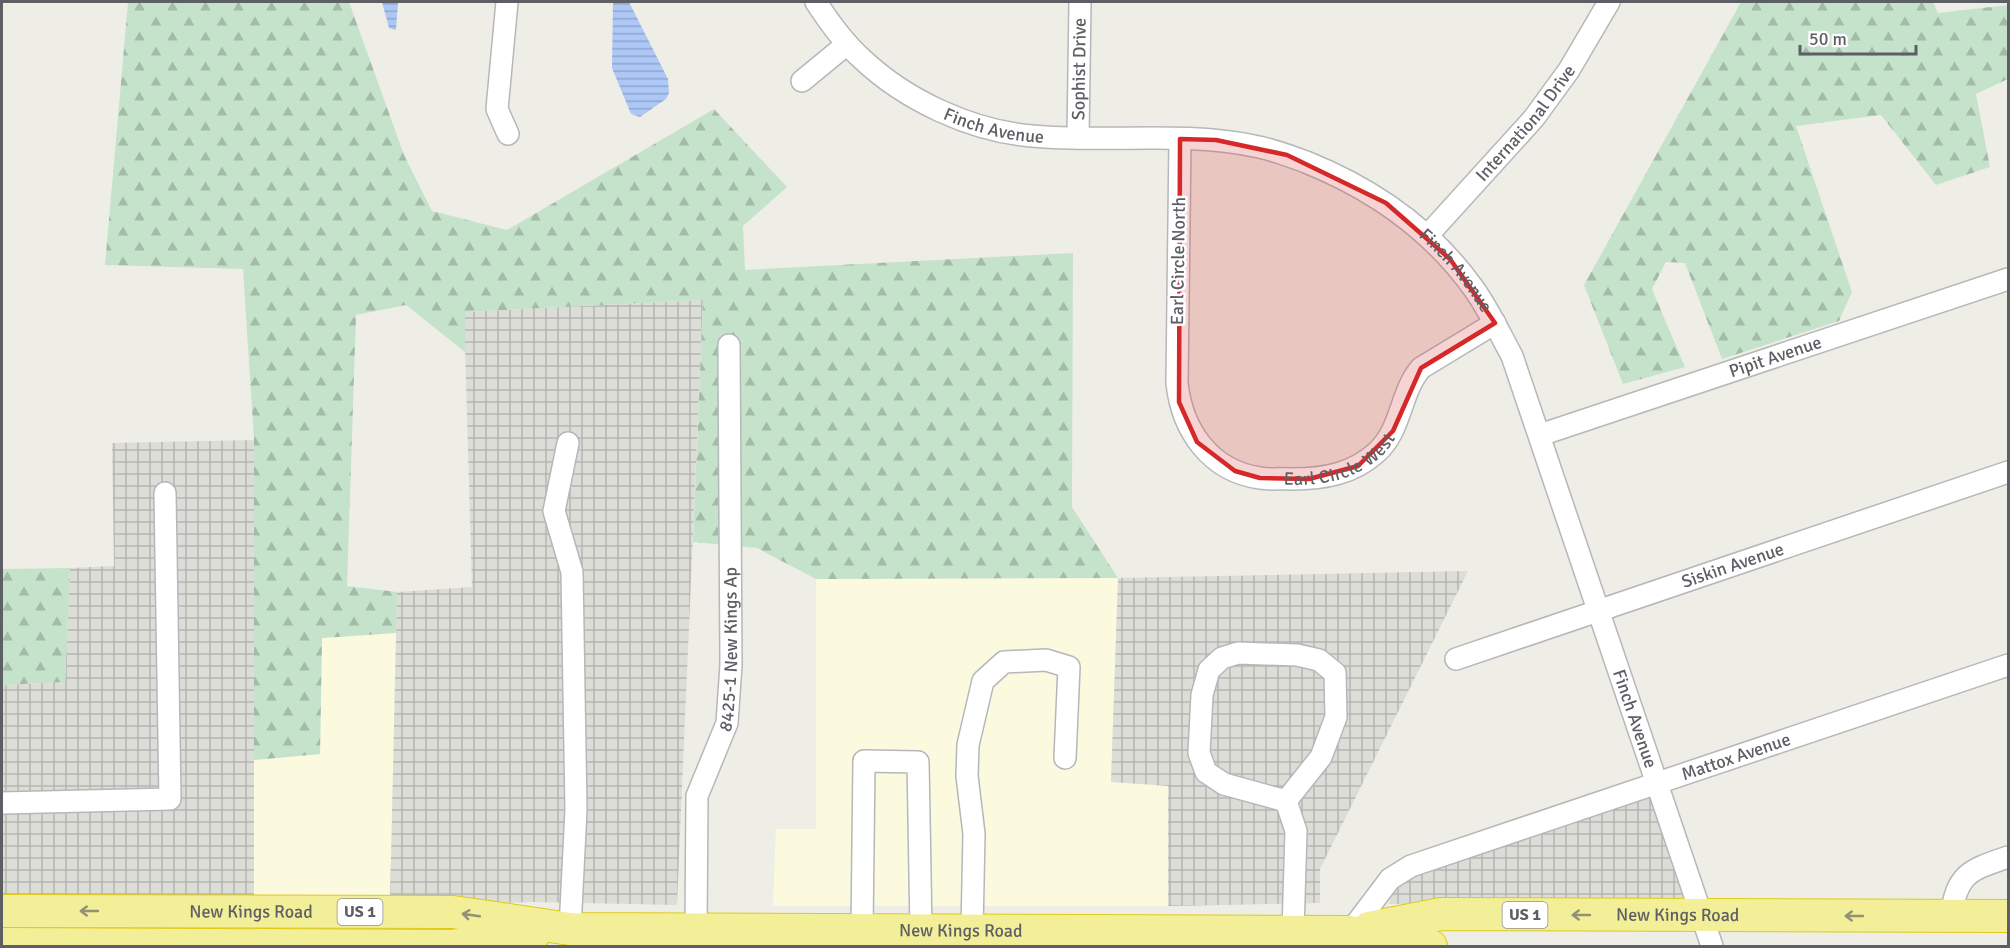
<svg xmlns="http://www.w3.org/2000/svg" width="2010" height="948" viewBox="0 0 2010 948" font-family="Signika,sans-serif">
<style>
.commercial{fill:#fbfade}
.industrial{fill:url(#industrial-grid)}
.forest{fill:url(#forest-firs)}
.water{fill:url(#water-rules)}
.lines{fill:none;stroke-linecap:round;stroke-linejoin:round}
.minor-casing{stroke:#b6b7bb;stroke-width:24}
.highway-casing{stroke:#dfca15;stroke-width:34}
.minor{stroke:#fff;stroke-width:21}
.highway{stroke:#f3ef98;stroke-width:32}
.oneway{stroke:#929177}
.marked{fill:#d62828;fill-opacity:0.2;stroke:#d62828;stroke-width:4.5;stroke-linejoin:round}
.labels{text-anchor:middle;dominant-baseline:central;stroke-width:5;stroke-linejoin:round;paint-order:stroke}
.shield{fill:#fff;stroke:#8e8f93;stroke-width:1.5}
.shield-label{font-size:16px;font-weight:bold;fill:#5d5f65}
.street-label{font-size:18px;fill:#5d5f65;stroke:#fff}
</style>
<defs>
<pattern id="industrial-grid" width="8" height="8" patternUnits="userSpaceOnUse" patternTransform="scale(1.5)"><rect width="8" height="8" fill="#ddddd8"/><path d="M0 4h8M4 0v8" fill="none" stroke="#b6b6b3"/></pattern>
<pattern id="forest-firs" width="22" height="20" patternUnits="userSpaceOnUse" patternTransform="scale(1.5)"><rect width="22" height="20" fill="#c5e3cb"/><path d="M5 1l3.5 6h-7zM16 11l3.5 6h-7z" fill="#a3bba8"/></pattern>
<pattern id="water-rules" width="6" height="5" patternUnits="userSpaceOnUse" patternTransform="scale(1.5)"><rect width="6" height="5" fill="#adc7f7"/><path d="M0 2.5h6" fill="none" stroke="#90a5cc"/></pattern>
</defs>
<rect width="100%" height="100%" fill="#eeeee6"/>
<g class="commercial">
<path d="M1118 578 1111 782 1168 785V906H773L776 829H816V579Z"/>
<path d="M396 633 390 906 254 903V760L320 754 322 638Z"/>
</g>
<g class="industrial">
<path d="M703 300 677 905 533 902 390 906 397 592 472 587 464 312Z"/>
<path d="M254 440V903L2 901V685L65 682 70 568 114 566 112 443Z"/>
<path d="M1468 571 1320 869V903L1168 906V786L1111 782 1118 578Z"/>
<path d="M1653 791 1688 905 1389 904 1395 884 1420 870Z"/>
</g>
<g class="forest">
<path d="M128 2H349L404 155 432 211 507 230 714 109 787 187 743 226 745 270 1073 253 1072 507 1118 578 816 579 757 548 693 542 703 300 465 312V352L406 305 356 315 347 586 397 592 396 633 322 638 320 754 254 760V440L243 269 105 265Z"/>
<path d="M1741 2H1933L1938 13 2008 5V79L1976 94 1990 167 1936 185 1881 115 1796 126 1852 292 1839 321 1722 359 1685 263 1666 262 1652 289 1685 367 1623 384 1584 285Z"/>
<path d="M70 568 65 682 2 685V569Z"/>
</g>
<g class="water">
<path d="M382 2H398L396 30 389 28Z"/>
<path d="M613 2H629L668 79 669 93 666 99 640 117 631 114 612 68Z"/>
</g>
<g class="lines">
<defs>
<g id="minor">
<path d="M507 2 497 109 508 134"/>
<path id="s1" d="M816 2C829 22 843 42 861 58 905 100 971 131 1032 136 1105 143 1181 131 1254 146 1272 149 1289 156 1306 162 1373 189 1432 230 1474 289 1489 310 1500 334 1512 356L1712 946"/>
<path d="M802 81 847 44"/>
<path id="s2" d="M1078 137 1080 2"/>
<path id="s3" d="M1180 139 1177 383C1182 430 1210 471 1260 478 1271 480 1282 478 1292 479 1324 479 1353 474 1377 452 1402 429 1400 392 1421 368L1495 323"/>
<path id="s4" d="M1427 236 1534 118 1569 70 1609 2"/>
<path id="s5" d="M1540 435 2008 279"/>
<path d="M568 443 554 511 572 572 576 810 570 929"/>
<path id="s6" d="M1456 659 2008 472"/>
<path d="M1286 801 1321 757 1336 717 1335 673 1319 660 1297 655 1238 653 1222 658 1209 670 1202 695 1199 753 1206 772 1224 784 1286 801 1296 831 1293 931"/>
<path d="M2 803 170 799 165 493"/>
<path d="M1951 916C1957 873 1970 870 2008 857"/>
<path d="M862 930 864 761 918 762 921 930"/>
<path d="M972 930 974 834 967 776 968 745 983 681 1004 662 1046 660 1069 667 1065 758"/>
<path id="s7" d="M1350 932 1390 879 1411 866 2008 665"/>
<path id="s8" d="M698 946 696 929 697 796 727 723 731 665 729 345"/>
</g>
<g id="highway">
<path id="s9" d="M2 911 453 912 570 929 1350 932 1431 946"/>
<path id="s10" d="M1369 928 1441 914 2008 916"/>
<path d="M2 944 451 946 534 934"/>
</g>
</defs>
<use href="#minor" class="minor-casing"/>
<use href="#highway" class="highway-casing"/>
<use href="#minor" class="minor"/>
<use href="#highway" class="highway"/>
</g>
<defs><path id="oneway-shaft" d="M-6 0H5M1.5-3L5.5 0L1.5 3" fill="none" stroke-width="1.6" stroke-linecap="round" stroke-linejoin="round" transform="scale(1.5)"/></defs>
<g class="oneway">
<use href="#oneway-shaft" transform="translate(89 911) rotate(-180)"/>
<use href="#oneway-shaft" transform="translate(471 915) rotate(-172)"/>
<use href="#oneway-shaft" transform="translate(1581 915) rotate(-180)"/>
<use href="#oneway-shaft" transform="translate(1854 916) rotate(180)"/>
</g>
<path class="marked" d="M1180 139 1216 140 1287 155 1386 203 1450 259 1495 323 1421 368 1393 431 1358 466 1309 479 1260 478 1235 471 1197 442 1179 402Z"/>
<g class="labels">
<g class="shield">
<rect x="337.5" y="899" width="45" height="26" rx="4.5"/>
<rect x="1502.5" y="902" width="45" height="26" rx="4.5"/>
</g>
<g class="shield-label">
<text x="360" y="912">US 1</text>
<text x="1525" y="915">US 1</text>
</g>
<g class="street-label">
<text stroke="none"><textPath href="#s2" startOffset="68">Sophist Drive</textPath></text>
<text stroke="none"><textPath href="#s1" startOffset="224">Finch Avenue</textPath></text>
<text stroke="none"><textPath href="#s4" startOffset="150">International Drive</textPath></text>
<text transform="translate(1178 261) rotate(-89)">Earl Circle North</text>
<text stroke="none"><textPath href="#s1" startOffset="728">Finch Avenue</textPath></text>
<text stroke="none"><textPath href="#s5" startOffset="248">Pipit Avenue</textPath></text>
<text stroke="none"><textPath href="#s3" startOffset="465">Earl Circle West</textPath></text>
<text stroke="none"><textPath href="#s6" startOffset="292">Siskin Avenue</textPath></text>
<text stroke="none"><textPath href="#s8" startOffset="303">8425-1 New Kings Ap</textPath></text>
<text stroke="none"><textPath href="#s1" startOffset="1214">Finch Avenue</textPath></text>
<text stroke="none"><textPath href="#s7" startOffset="434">Mattox Avenue</textPath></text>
<text stroke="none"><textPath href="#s9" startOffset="249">New Kings Road</textPath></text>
<text stroke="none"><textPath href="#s10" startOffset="310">New Kings Road</textPath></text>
<text stroke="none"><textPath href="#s9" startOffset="960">New Kings Road</textPath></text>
</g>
</g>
<rect width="2010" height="948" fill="none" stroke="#5d5f65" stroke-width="6"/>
<path d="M1800 45v9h116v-9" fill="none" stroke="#5d5f65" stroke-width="3"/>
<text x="1809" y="45" font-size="18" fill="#5d5f65" stroke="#ffffff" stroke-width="4.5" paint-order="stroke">50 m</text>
</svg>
